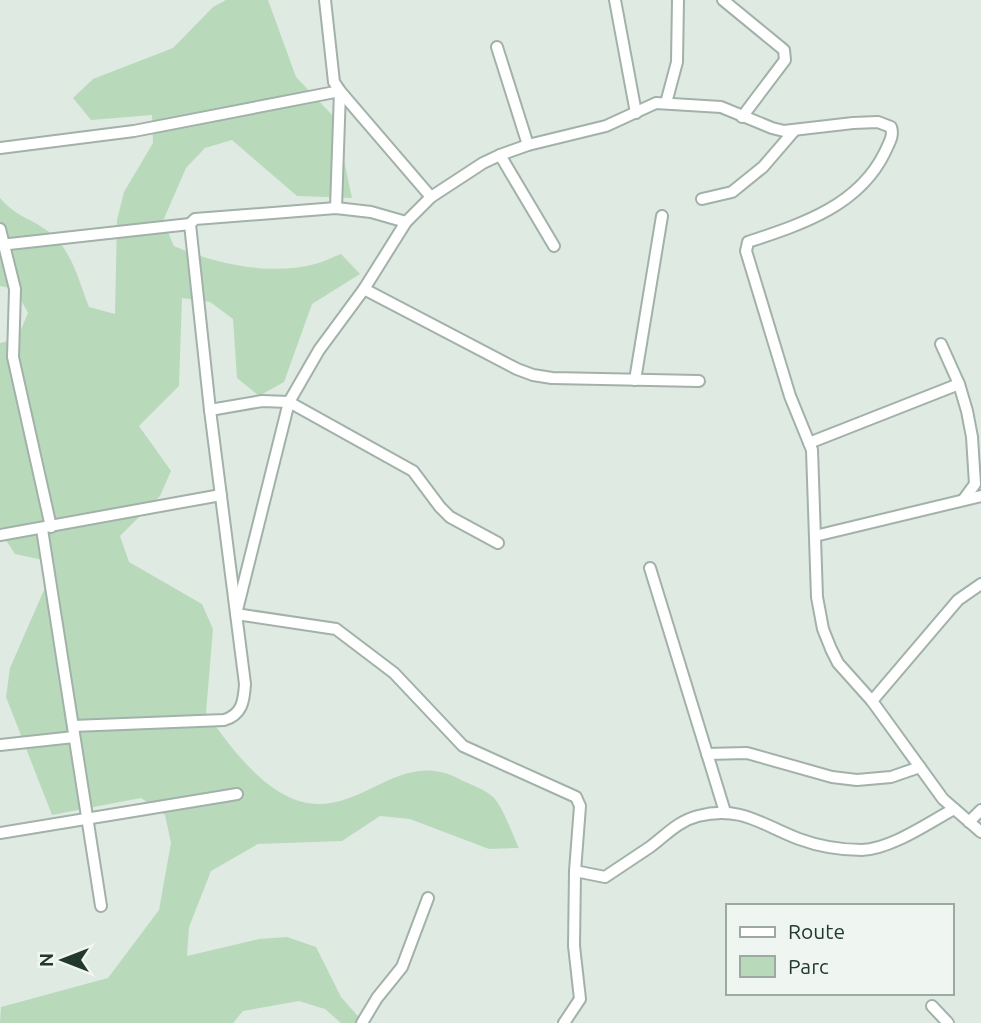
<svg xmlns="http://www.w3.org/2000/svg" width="981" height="1023" viewBox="0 0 981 1023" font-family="Ubuntu,sans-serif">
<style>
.green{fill:#b8dabb}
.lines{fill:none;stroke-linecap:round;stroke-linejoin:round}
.minor-casing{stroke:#a2b1a9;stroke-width:14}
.minor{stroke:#fff;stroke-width:10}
</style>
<rect width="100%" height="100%" fill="#dfeae3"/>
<path class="green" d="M226 0H268L296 77 335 118 352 198 297 196 232 140 205 148 186 168 163 221 174 246C216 264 270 276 315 264 324 262 332 257 341 254L360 274 312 304 284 382 259 396 237 378 233 319 210 302 182 298 179 386 139 426 171 471 160 496 120 536 129 562 202 604 213 629 206 713C230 746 264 795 307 803 363 813 401 748 459 779 470 784 483 789 492 796 502 804 513 836 519 848L489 849 410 819 380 816 342 841 258 844 211 871 189 927 187 956 259 939 287 937 316 947 341 997 364 1023H341L325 1009 299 1001 243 1011 233 1023H0L1 1007 108 978 159 910 171 843 165 815 141 798 52 815 6 697 10 668 44 590 43 560 15 554 0 531V343L17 339 28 313 15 289 0 286V198C17 218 32 218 50 233 72 250 79 282 89 307L115 314 117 220 124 192 153 143 152 115 91 120 73 98 93 79 173 48 213 7Z"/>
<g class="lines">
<defs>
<g id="minor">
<path d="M325 0 334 82 340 91 431 197"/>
<path d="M615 0 636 113"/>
<path d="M723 0 784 50 785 60 742 117"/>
<path d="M497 47 528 145"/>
<path d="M666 103 677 62 678 0"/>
<path d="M0 148 134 131 340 91 336 208"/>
<path d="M500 155 554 246"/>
<path d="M702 199 732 192 763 167 794 131"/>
<path d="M0 229 15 289 13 357 51 527"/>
<path d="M0 245 190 224"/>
<path d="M364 289 517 369 533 375 552 378 699 381"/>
<path d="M941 344 959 384 967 411 972 437 975 484 964 499"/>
<path d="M635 380 662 216"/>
<path d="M210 410 262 401 289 402 413 471 440 507 450 517 498 543"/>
<path d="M809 443 959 384"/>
<path d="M42 529 101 906"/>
<path d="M0 535 221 495"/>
<path d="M815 536 981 496"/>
<path d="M650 568 725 812"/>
<path d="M872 701 958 600 981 584"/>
<path d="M73 726 224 720C242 715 244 701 245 684L210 410 190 224 195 219 336 208 371 212 406 222"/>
<path d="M0 745 74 737"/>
<path d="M707 754 747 753 832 777 857 780 891 777 920 767"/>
<path d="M969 822 981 810"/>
<path d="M0 833 237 794"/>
<path d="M575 871 605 877C620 867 635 857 650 847 666 835 678 821 698 816 741 805 762 825 799 839 818 846 842 850 862 850 891 849 928 823 954 809"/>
<path d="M932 1006 948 1023"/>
<path d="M362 1023 377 998 402 967 428 898"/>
<path d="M564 1023 580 999 574 946 575 871 580 806 576 797 463 746 394 673 336 629 236 614 289 402 319 350 364 289 406 222 431 197 483 163 500 155 528 145 606 126 656 103 721 107 772 128 784 131 853 123 878 122 891 127C894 136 889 143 885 152 859 206 802 224 748 242L746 251 790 396 812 450 817 597 823 629 831 649 838 663 872 701 943 799 981 832"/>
</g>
</defs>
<use href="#minor" class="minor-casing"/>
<use href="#minor" class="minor"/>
</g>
<rect x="726" y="904" width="228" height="91" fill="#eff6f1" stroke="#9daaa3" stroke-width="2"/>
<rect x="740" y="927" width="35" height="10" fill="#ffffff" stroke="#9daaa3" stroke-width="2"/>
<text x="788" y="939" font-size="21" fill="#21392e">Route</text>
<rect x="740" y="956" width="35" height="21" fill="#b8dabb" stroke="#9daaa3" stroke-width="2"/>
<text x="788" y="974" font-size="21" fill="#21392e">Parc</text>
<g transform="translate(63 960) rotate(270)" stroke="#eff6f1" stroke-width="5" paint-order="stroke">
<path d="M0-5L12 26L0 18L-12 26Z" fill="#21392e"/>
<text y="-10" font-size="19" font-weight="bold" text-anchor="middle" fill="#21392e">N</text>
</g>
</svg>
